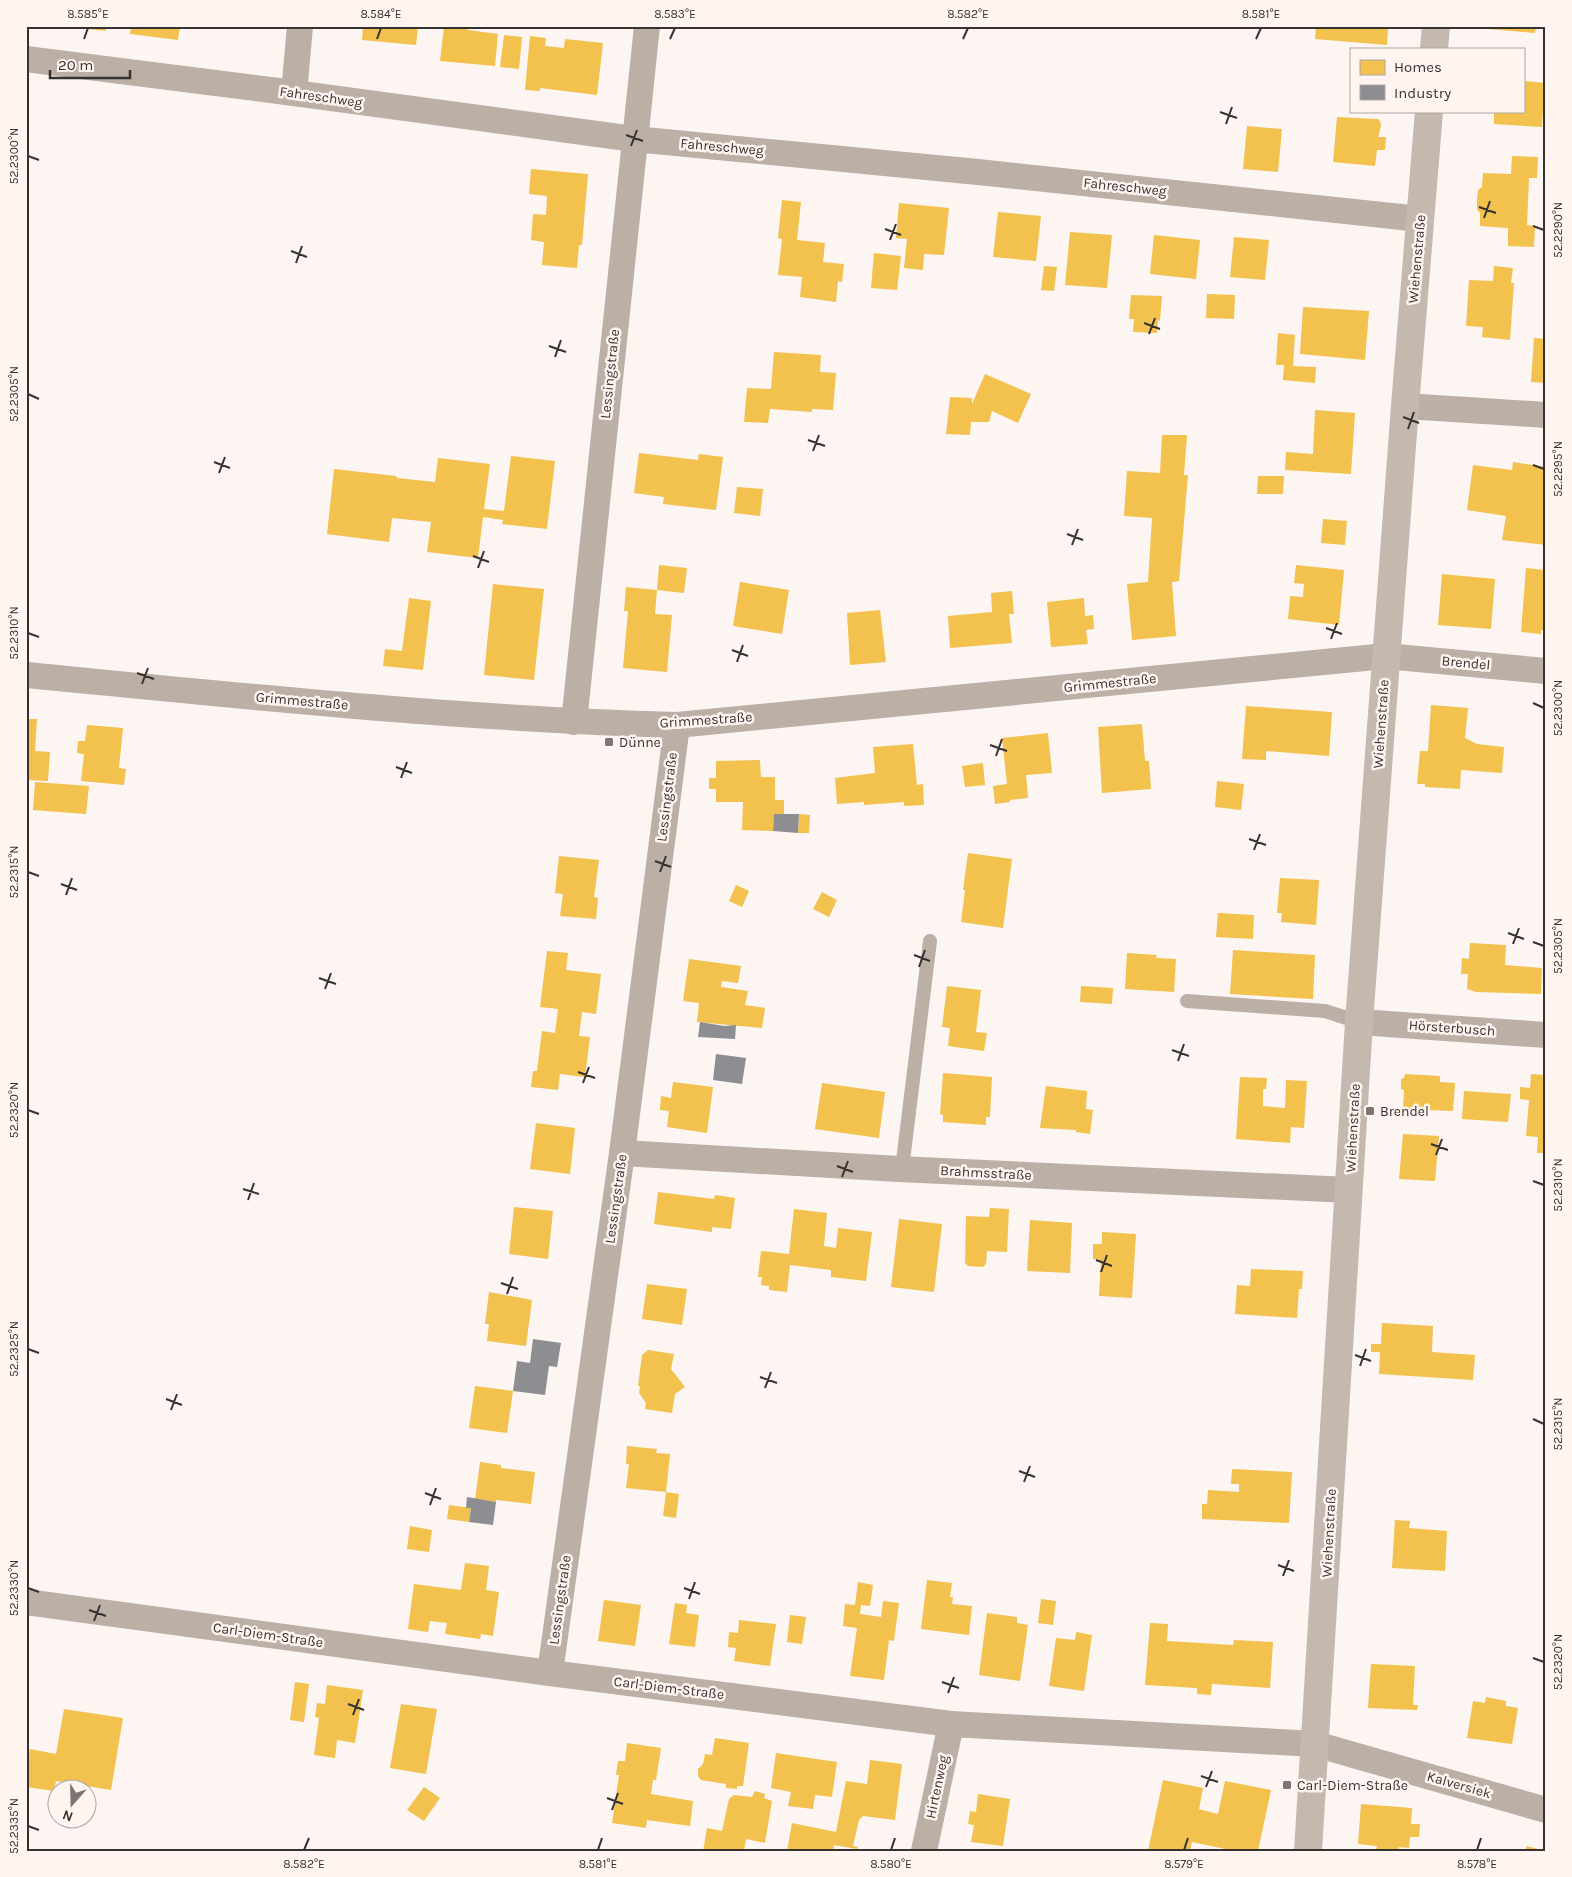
<svg xmlns="http://www.w3.org/2000/svg" width="1572" height="1877" viewBox="0 0 1572 1877" font-family="Karla,sans-serif">
<style>
.homes{fill:#f2c14e}
.industry{fill:#8d8d92}
.lines{fill:none;stroke-linecap:round;stroke-linejoin:round}
.lane{stroke:#bcafa6;stroke-width:14}
.street{stroke:#bcafa6;stroke-width:26}
.secondary{stroke:#c5b8ae;stroke-width:28}
.ticks{fill:none;stroke:#363230;stroke-width:2}
.poi-dot{fill:#7b7674;stroke:#fff4ef;stroke-width:2}
.labels{text-anchor:middle;dominant-baseline:central;stroke-width:5;stroke-linejoin:round;paint-order:stroke}
.street-label{font-size:14px;fill:#363230;stroke:#fff4ef}
.poi-label{font-size:14px;fill:#363230;stroke:#fff4ef;text-anchor:start}
.neatline{fill:none;stroke:#363230;stroke-width:2}
.ticks-label{font-size:12px;text-anchor:middle;fill:#363230}
</style>
<rect width="100%" height="100%" fill="#fcf5f2"/>
<g class="homes">
<path d="M78 26H106V31L78 28Z"/>
<path d="M131 26H180L178 40 130 34Z"/>
<path d="M363 26H418L416 45 362 40Z"/>
<path d="M444 26H468V30L498 34 495 66 440 61Z"/>
<path d="M1316 26H1397V29L1388 28 1387 45 1315 39Z"/>
<path d="M1488 26H1536L1535 33 1488 29Z"/>
<path d="M504 35 522 37 519 69 500 67Z"/>
<path d="M530 36 546 38 545 46 564 48 565 39 603 43 597 95 540 88V91L525 90Z"/>
<path d="M1523 81 1545 83 1542 127 1494 124V111H1523Z"/>
<path d="M1337 117 1378 119 1380 121 1381 126 1378 137H1386L1385 150H1377L1375 166 1333 162Z"/>
<path d="M1247 126 1282 129 1278 172 1243 169Z"/>
<path d="M1512 156 1538 157 1537 178H1529L1527 225 1535 226 1534 247 1508 246V228L1480 226V213L1477 209V200L1478 190 1482 187 1483 173 1511 174Z"/>
<path d="M531 169 588 174 582 245H579L577 268 542 265 544 242 531 240 533 214 546 215 547 196 529 194Z"/>
<path d="M782 200 801 202 797 240 825 243 823 262 844 264 842 282 838 281 836 302 800 297 802 277 778 275 782 239 778 238Z"/>
<path d="M899 203 949 208 944 255 924 254 923 270 904 268 907 239 896 238Z"/>
<path d="M998 212 1041 216 1036 261 993 257Z"/>
<path d="M1070 232 1112 235 1107 288 1065 285Z"/>
<path d="M1154 235 1200 240 1196 279 1150 274Z"/>
<path d="M1234 237 1269 240 1265 280 1230 277Z"/>
<path d="M874 253 901 256 897 290 871 288Z"/>
<path d="M1044 266 1057 267 1054 291 1041 290Z"/>
<path d="M1494 266 1513 268 1511 283H1514L1510 340 1482 337 1483 327 1466 326 1469 280 1493 281Z"/>
<path d="M1207 294 1235 295 1234 319 1206 318Z"/>
<path d="M1131 295 1162 296 1160 321 1158 320 1157 333 1133 332 1134 319H1129Z"/>
<path d="M1303 307 1369 311 1365 360 1300 354Z"/>
<path d="M1278 333 1295 335 1293 366 1316 367 1315 383 1283 380 1284 365H1276Z"/>
<path d="M1534 338 1546 339V383L1531 382Z"/>
<path d="M774 352 821 355 820 372 836 373 833 410 812 409V412L770 409 768 423 744 422 747 388 771 389Z"/>
<path d="M985 374 1031 394 1018 423 992 411 989 422H971L970 435 946 434 950 397 972 398V404Z"/>
<path d="M1315 410 1355 413 1351 474 1285 470 1286 452 1313 454Z"/>
<path d="M1162 435H1187L1184 475H1188L1179 581 1172 582 1176 636 1132 640 1127 584 1148 582 1152 518 1124 516 1127 471 1160 473Z"/>
<path d="M639 453 698 460 699 454 723 457 716 510 663 504 664 497 634 493Z"/>
<path d="M511 456 555 461 547 529 502 524 503 520 483 517 478 558 427 552 431 522 392 518 389 542 327 534 334 469 396 476 397 478 435 482 438 458 490 464 484 509 504 511Z"/>
<path d="M1513 462 1546 467V545L1502 540 1506 516 1467 510 1473 465 1512 470Z"/>
<path d="M1258 476H1284L1283 494H1257Z"/>
<path d="M737 487 763 489 760 516 734 513Z"/>
<path d="M1323 519 1347 521 1345 545 1321 543Z"/>
<path d="M659 565 687 568 684 593 657 590 655 614 672 615 667 672 623 668 628 611H624L626 587 657 590Z"/>
<path d="M1296 565 1344 570 1339 625 1288 619 1290 596 1303 597 1304 584 1294 583Z"/>
<path d="M1526 568 1545 570 1546 630H1541V634L1521 632Z"/>
<path d="M1442 574 1495 579 1491 629 1438 625Z"/>
<path d="M740 582 789 590 782 634 733 626Z"/>
<path d="M493 584 544 589 534 680 484 675Z"/>
<path d="M1012 591 1014 614H1009L1012 643 950 648 948 616 992 612 991 593Z"/>
<path d="M409 598 431 601 423 670 383 666 385 649 402 651Z"/>
<path d="M1084 598 1085 616 1093 615 1094 629 1086 630 1088 644 1051 647 1047 602Z"/>
<path d="M880 610 886 662 850 665 847 613Z"/>
<path d="M1431 705 1468 708 1465 738 1477 744 1504 747 1502 773 1461 770 1460 789 1425 787V784H1417L1420 751H1428Z"/>
<path d="M1246 706 1332 712 1329 756 1266 751V760L1242 759Z"/>
<path d="M26 719H37L35 751 50 752 48 781 26 780Z"/>
<path d="M1142 724 1145 761H1149L1151 789 1102 793 1098 727Z"/>
<path d="M87 725 123 728 119 768 126 769 124 785 81 781 84 754 77 753 78 741H85Z"/>
<path d="M1048 733 1052 773 1026 775 1028 798 1010 800V802L995 804 993 786 1007 784 1002 738Z"/>
<path d="M913 744 917 785 923 784 924 805 904 806V802L864 805V802L837 804 835 778 875 773 873 747Z"/>
<path d="M760 760 761 777H775V800H784V814H774L773 831 742 830 743 802H716V789H709V778H716V761Z"/>
<path d="M983 763 985 785 965 787 962 766Z"/>
<path d="M1217 781 1244 784 1241 810 1215 807Z"/>
<path d="M35 782 89 786 86 814 33 810Z"/>
<path d="M799 814 810 815 809 833H798Z"/>
<path d="M968 853 1012 859 1003 928 961 922 965 890H963Z"/>
<path d="M559 856 599 860 594 897 598 898 596 919 560 916 563 894 555 893Z"/>
<path d="M1280 878 1319 880 1316 925 1281 922 1282 913H1277Z"/>
<path d="M736 885 749 891 742 907 729 901Z"/>
<path d="M822 892 837 900 829 917 813 909Z"/>
<path d="M1218 913 1254 915 1253 939 1216 937Z"/>
<path d="M1470 943 1506 945 1505 965 1542 968 1541 994 1476 992 1467 989 1468 974H1461L1462 958 1469 959Z"/>
<path d="M1233 950 1315 955 1313 999 1230 994Z"/>
<path d="M547 951 568 953 566 970 601 974 596 1014 582 1012 579 1036 590 1037 585 1077 560 1074 558 1090 531 1087 533 1071H537L542 1031 555 1033 558 1009 540 1007Z"/>
<path d="M1127 953 1157 955 1156 958 1176 959 1174 992 1125 989Z"/>
<path d="M689 959 741 966 738 983 722 981 721 987 748 991 745 1005 765 1008 762 1028 697 1022 699 1003 683 1001Z"/>
<path d="M947 986 981 990 976 1032 987 1033 984 1051 948 1046 950 1028 942 1027Z"/>
<path d="M1081 986 1113 988 1112 1004 1080 1002Z"/>
<path d="M943 1073 992 1077 990 1117H986V1125L943 1122V1115L940 1114Z"/>
<path d="M1405 1074 1440 1076V1082L1455 1083 1453 1111 1426 1110V1117L1415 1116V1109L1403 1108 1404 1090 1401 1089V1079L1404 1078Z"/>
<path d="M1531 1074 1546 1075V1153H1537L1538 1137 1526 1136 1529 1100 1520 1099V1087L1530 1088Z"/>
<path d="M1240 1077 1267 1078 1266 1089H1263V1106L1285 1108 1286 1080 1307 1081 1304 1128 1291 1127 1290 1143 1236 1139Z"/>
<path d="M673 1082 713 1087 707 1133 667 1127 669 1111 660 1110 661 1096 671 1098Z"/>
<path d="M822 1083 885 1092 879 1138 815 1129Z"/>
<path d="M1046 1086 1087 1091 1086 1109 1093 1110 1090 1134 1076 1132V1130L1040 1128Z"/>
<path d="M1464 1091 1511 1094 1508 1122 1462 1119Z"/>
<path d="M536 1123 575 1128 570 1174 530 1169Z"/>
<path d="M1403 1134 1439 1136 1435 1181 1399 1179Z"/>
<path d="M658 1192 714 1199 715 1195 735 1198 731 1229 712 1227V1232L654 1224Z"/>
<path d="M514 1207 553 1211 548 1259 509 1254Z"/>
<path d="M990 1208 1009 1209 1007 1252 987 1251 986 1264 983 1267 968 1266 965 1263 966 1216 989 1217Z"/>
<path d="M794 1209 827 1213 824 1246 836 1248 838 1228 872 1232 866 1281 831 1277V1270L790 1265 787 1292 769 1290V1286L761 1285 762 1277H758L761 1251 789 1254Z"/>
<path d="M899 1219 942 1224 934 1292 891 1287Z"/>
<path d="M1030 1220 1072 1223 1070 1273 1027 1271Z"/>
<path d="M1102 1232 1136 1234 1132 1298 1099 1296 1101 1260 1093 1259V1244H1102Z"/>
<path d="M1251 1269 1303 1271 1302 1289H1299L1297 1318 1235 1314 1237 1285 1250 1286Z"/>
<path d="M647 1284 687 1289 682 1325 642 1319Z"/>
<path d="M489 1292 532 1300 526 1346 487 1341 489 1324H485Z"/>
<path d="M1382 1323 1433 1326 1432 1352 1475 1355 1473 1380 1379 1374 1380 1352H1371V1344H1381Z"/>
<path d="M648 1350 674 1354 671 1369 685 1387 675 1394 672 1413 645 1409 646 1403 639 1393 640 1386H638L642 1355Z"/>
<path d="M475 1386 513 1391 507 1433 469 1428Z"/>
<path d="M627 1446 657 1449 656 1453 670 1454 666 1492 626 1488 629 1464H626Z"/>
<path d="M480 1462 501 1465V1468L535 1472 531 1504 496 1500V1502L475 1500Z"/>
<path d="M1232 1469 1292 1472 1289 1523 1202 1519V1504H1207L1208 1490 1239 1492V1484H1231Z"/>
<path d="M666 1492 679 1494 676 1518 663 1516Z"/>
<path d="M449 1505 471 1508 469 1522 447 1519Z"/>
<path d="M1395 1520 1410 1521 1409 1528 1447 1531 1445 1571 1392 1568Z"/>
<path d="M410 1526 432 1530 429 1552 407 1549Z"/>
<path d="M465 1563 489 1566 486 1590 499 1592 493 1636 481 1634 480 1639 445 1634 447 1623 430 1621 428 1632 408 1629 414 1584 461 1590Z"/>
<path d="M927 1580 952 1583 950 1597H953L952 1604 972 1606 969 1635 921 1629Z"/>
<path d="M858 1582 873 1585 870 1606 861 1605 860 1614 881 1617 883 1601 899 1603 894 1641 889 1640 884 1680 850 1676 857 1628 843 1626 845 1604 855 1605Z"/>
<path d="M1041 1599 1056 1601 1053 1625 1038 1623Z"/>
<path d="M604 1600 641 1605 635 1646 598 1641Z"/>
<path d="M675 1603 687 1605 686 1613 699 1615 695 1647 669 1644Z"/>
<path d="M987 1613 1017 1617V1623L1028 1625 1020 1681 979 1675Z"/>
<path d="M790 1615 806 1617 802 1644 787 1642Z"/>
<path d="M739 1620 776 1624 770 1666 734 1661 736 1648 728 1647 729 1632 738 1633Z"/>
<path d="M1150 1623 1168 1624 1167 1641 1233 1645 1234 1640 1273 1642 1270 1688 1212 1684 1211 1695 1197 1694V1688L1145 1685Z"/>
<path d="M1076 1632 1092 1635 1084 1691 1049 1686 1056 1638 1075 1640Z"/>
<path d="M1371 1664 1415 1666 1413 1705H1418L1417 1710 1368 1708Z"/>
<path d="M295 1682 309 1684 304 1722 290 1720Z"/>
<path d="M327 1685 363 1690 355 1743 337 1740 335 1758 314 1755 319 1718 315 1717 317 1703 325 1704Z"/>
<path d="M1486 1697 1506 1701V1706L1518 1708 1512 1744 1467 1738 1473 1701 1485 1703Z"/>
<path d="M401 1704 437 1709 426 1774 390 1768Z"/>
<path d="M64 1709 123 1718 111 1790 56 1781 54 1791 26 1787V1771L30 1749 56 1754Z"/>
<path d="M715 1738 749 1743 743 1786H737V1789L726 1788V1784L701 1780 698 1776V1769L703 1764 705 1754 712 1755Z"/>
<path d="M627 1743 661 1748 656 1780H653L651 1794 693 1801 690 1826 647 1820 646 1828 612 1823 619 1775H616L618 1761H625Z"/>
<path d="M776 1753 837 1762 832 1797 815 1795 813 1809 788 1806 791 1792 771 1788Z"/>
<path d="M870 1760 902 1764 895 1820 863 1816 859 1820 853 1846 858 1847 857 1849 834 1845 833 1851H787L792 1823 836 1832 846 1781 867 1784Z"/>
<path d="M1163 1780 1203 1788 1199 1809 1218 1814 1225 1781 1271 1790 1258 1851H1235L1192 1842 1190 1851H1148Z"/>
<path d="M424 1787 440 1798 424 1821 407 1810Z"/>
<path d="M755 1791 765 1794 764 1798 772 1801 765 1843 746 1839 744 1851H703L707 1828 722 1831 729 1799 734 1795 752 1797Z"/>
<path d="M978 1794 1010 1799 1003 1846 971 1842 974 1825 968 1824 970 1811 976 1812Z"/>
<path d="M1361 1804 1412 1808 1411 1824H1420L1419 1837H1410L1409 1848 1399 1847 1398 1851H1376L1377 1846 1358 1844Z"/>
<path d="M1527 1846 1541 1850V1851H1525Z"/>
</g>
<g class="industry">
<path d="M774 814H799L798 833 773 831Z"/>
<path d="M700 1022 724 1026 736 1025 735 1039 698 1037Z"/>
<path d="M716 1054 746 1058 742 1084 713 1080Z"/>
<path d="M533 1339 561 1343 557 1367 549 1366 545 1395 513 1391 517 1361 530 1363Z"/>
<path d="M467 1497 496 1502 493 1525 469 1522 471 1508H466Z"/>
</g>
<g class="lines">
<g class="lane">
<path d="M1187 1001 1325 1011 1359 1022"/>
<path d="M902 1169 930 941"/>
</g>
<g class="street">
<path d="M26 59 294 93 634 139 978 172 1420 219"/>
<path d="M294 93 300 26"/>
<path d="M1405 406 1546 415"/>
<path d="M26 675C243 696 459 719 677 725L1386 656 1546 671"/>
<path d="M574 722 647 26"/>
<path d="M1359 1022 1546 1035"/>
<path d="M622 1153 899 1169 1349 1190"/>
<path d="M26 1602 550 1673 951 1724 1315 1744 1546 1810"/>
<path d="M550 1673 622 1153 677 725"/>
<path d="M924 1851 951 1724"/>
</g>
<g class="secondary">
<path d="M1434 49 1436 26"/>
<path d="M1308 1851 1359 1022 1405 406 1429 111"/>
</g>
</g>
<path class="ticks" d="M84 39 88 28M377 39 381 28M670 39 675 28M963 39 968 28M1256 39 1261 28M1220 112 1237 118M1226 124 1232 107M626 135 643 141M631 146 637 130M28 156 39 160M1479 207 1496 213M1484 218 1490 201M1533 226 1544 230M885 229 901 235M890 240 896 224M291 251 307 257M296 263 302 246M1144 323 1160 329M1149 334 1155 318M549 346 566 352M555 357 561 340M28 394 39 399M1403 417 1419 423M1408 429 1414 412M808 440 825 446M813 451 819 435M214 462 230 468M1533 465 1544 469M219 473 225 457M1067 534 1083 540M1072 545 1078 529M473 556 489 562M478 568 484 551M1326 628 1342 634M28 633 39 637M1331 639 1337 623M732 650 748 656M737 662 743 645M137 673 154 679M142 684 148 668M1533 703 1544 708M990 745 1007 751M996 756 1002 739M396 767 412 773M401 778 407 762M1249 839 1266 845M1254 850 1260 834M655 861 671 867M28 872 39 876M660 872 666 856M61 884 77 890M66 895 72 878M1508 933 1524 939M1533 942 1544 946M1513 944 1519 928M914 955 930 961M919 967 925 950M319 978 336 984M325 989 331 973M1172 1050 1189 1056M1178 1061 1184 1044M578 1072 595 1078M583 1083 589 1067M28 1110 39 1114M1431 1144 1448 1150M1436 1155 1442 1139M837 1166 853 1172M842 1177 848 1161M1533 1181 1544 1185M243 1189 259 1194M248 1200 254 1183M1096 1260 1112 1266M1101 1272 1107 1255M501 1283 518 1289M507 1294 513 1277M28 1349 39 1353M1355 1355 1371 1361M1360 1366 1366 1349M760 1377 777 1383M765 1388 771 1372M166 1399 182 1405M171 1410 177 1394M1533 1419 1544 1424M1019 1471 1035 1477M1024 1482 1030 1466M425 1493 441 1499M430 1505 436 1488M1278 1565 1294 1571M1283 1576 1289 1560M28 1588 39 1592M684 1588 700 1594M689 1599 695 1582M89 1610 106 1616M94 1621 100 1605M1533 1658 1544 1662M942 1682 959 1688M948 1693 954 1677M348 1704 364 1710M353 1715 359 1699M1201 1776 1218 1782M1206 1787 1212 1771M607 1798 623 1804M612 1810 618 1793M28 1826 39 1830M304 1850 309 1838M598 1850 602 1838M891 1850 895 1838M1184 1850 1188 1838M1477 1850 1481 1838"/>
<g class="poi-dot">
<rect x="604" y="737" width="10" height="10" rx="2.5"/>
<rect x="1365" y="1106" width="10" height="10" rx="2.5"/>
<rect x="1282" y="1780" width="10" height="10" rx="2.5"/>
</g>
<g class="labels">
<g class="street-label">
<text transform="translate(321 97) rotate(8)">Fahreschweg</text>
<text transform="translate(722 147) rotate(5)">Fahreschweg</text>
<text transform="translate(1125 187) rotate(6)">Fahreschweg</text>
<text transform="translate(1417 259) rotate(-85)">Wiehenstraße</text>
<text transform="translate(610 374) rotate(-84)">Lessingstraße</text>
<text transform="translate(1466 663) rotate(5)">Brendel</text>
<text transform="translate(1110 683) rotate(-6)">Grimmestraße</text>
<text transform="translate(302 701) rotate(5)">Grimmestraße</text>
<text transform="translate(706 720) rotate(-4)">Grimmestraße</text>
<text transform="translate(1381 724) rotate(-86)">Wiehenstraße</text>
<text transform="translate(667 797) rotate(-83)">Lessingstraße</text>
<text transform="translate(1452 1028) rotate(4)">Hörsterbusch</text>
<text transform="translate(1353 1128) rotate(-87)">Wiehenstraße</text>
<text transform="translate(986 1173) rotate(3)">Brahmsstraße</text>
<text transform="translate(616 1199) rotate(-82)">Lessingstraße</text>
<text transform="translate(1329 1533) rotate(-87)">Wiehenstraße</text>
<text transform="translate(560 1600) rotate(-82)">Lessingstraße</text>
<text transform="translate(268 1635) rotate(8)">Carl-Diem-Straße</text>
<text transform="translate(669 1688) rotate(7)">Carl-Diem-Straße</text>
<text transform="translate(1459 1785) rotate(16)">Kalversiek</text>
<text transform="translate(937 1787) rotate(-78)">Hirtenweg</text>
</g>
<g class="poi-label">
<text x="619" y="742">Dünne</text>
<text x="1380" y="1111">Brendel</text>
<text x="1297" y="1785">Carl-Diem-Straße</text>
</g>
</g>
<rect width="1572" height="1877" fill="none" stroke="#fff4ef" stroke-width="55"/>
<rect x="1350" y="48" width="175" height="65" fill="#fff4ef" stroke="#afa6a3"/>
<rect x="1360" y="60" width="25" height="15" fill="#f2c14e" stroke="#afa6a3"/>
<text x="1394" y="72" font-size="15" fill="#363230">Homes</text>
<rect x="1360" y="85" width="25" height="15" fill="#8d8d92" stroke="#afa6a3"/>
<text x="1394" y="98" font-size="15" fill="#363230">Industry</text>
<g transform="translate(72 1804) rotate(200)"><circle r="24" fill="#fff4ef" stroke="#afa6a3"/>
<path d="M0-4L9 19L0 12L-9 19Z" fill="#7b7674"/>
<text y="-8" font-size="14" font-weight="bold" text-anchor="middle" fill="#363230">N</text>
</g>
<path d="M50 70v8h80v-8" fill="none" stroke="#363230" stroke-width="2.5"/>
<text x="58" y="70" font-size="15" fill="#363230" stroke="#fff4ef" stroke-width="4" paint-order="stroke">20 m</text>
<rect x="28" y="28" width="1516" height="1822" class="neatline"/>
<g class="ticks-label">
<text x="88" y="18">8.585°E</text>
<text x="381" y="18">8.584°E</text>
<text x="675" y="18">8.583°E</text>
<text x="968" y="18">8.582°E</text>
<text x="1261" y="18">8.581°E</text>
<text transform="translate(14 156) rotate(-90)" y="4">52.2300°N</text>
<text transform="translate(1558 230) rotate(-90)" y="4">52.2290°N</text>
<text transform="translate(14 394) rotate(-90)" y="4">52.2305°N</text>
<text transform="translate(1558 469) rotate(-90)" y="4">52.2295°N</text>
<text transform="translate(14 633) rotate(-90)" y="4">52.2310°N</text>
<text transform="translate(1558 708) rotate(-90)" y="4">52.2300°N</text>
<text transform="translate(14 872) rotate(-90)" y="4">52.2315°N</text>
<text transform="translate(1558 946) rotate(-90)" y="4">52.2305°N</text>
<text transform="translate(14 1110) rotate(-90)" y="4">52.2320°N</text>
<text transform="translate(1558 1185) rotate(-90)" y="4">52.2310°N</text>
<text transform="translate(14 1349) rotate(-90)" y="4">52.2325°N</text>
<text transform="translate(1558 1424) rotate(-90)" y="4">52.2315°N</text>
<text transform="translate(14 1588) rotate(-90)" y="4">52.2330°N</text>
<text transform="translate(1558 1662) rotate(-90)" y="4">52.2320°N</text>
<text transform="translate(14 1826) rotate(-90)" y="4">52.2335°N</text>
<text x="304" y="1868">8.582°E</text>
<text x="598" y="1868">8.581°E</text>
<text x="891" y="1868">8.580°E</text>
<text x="1184" y="1868">8.579°E</text>
<text x="1477" y="1868">8.578°E</text>
</g>
</svg>
